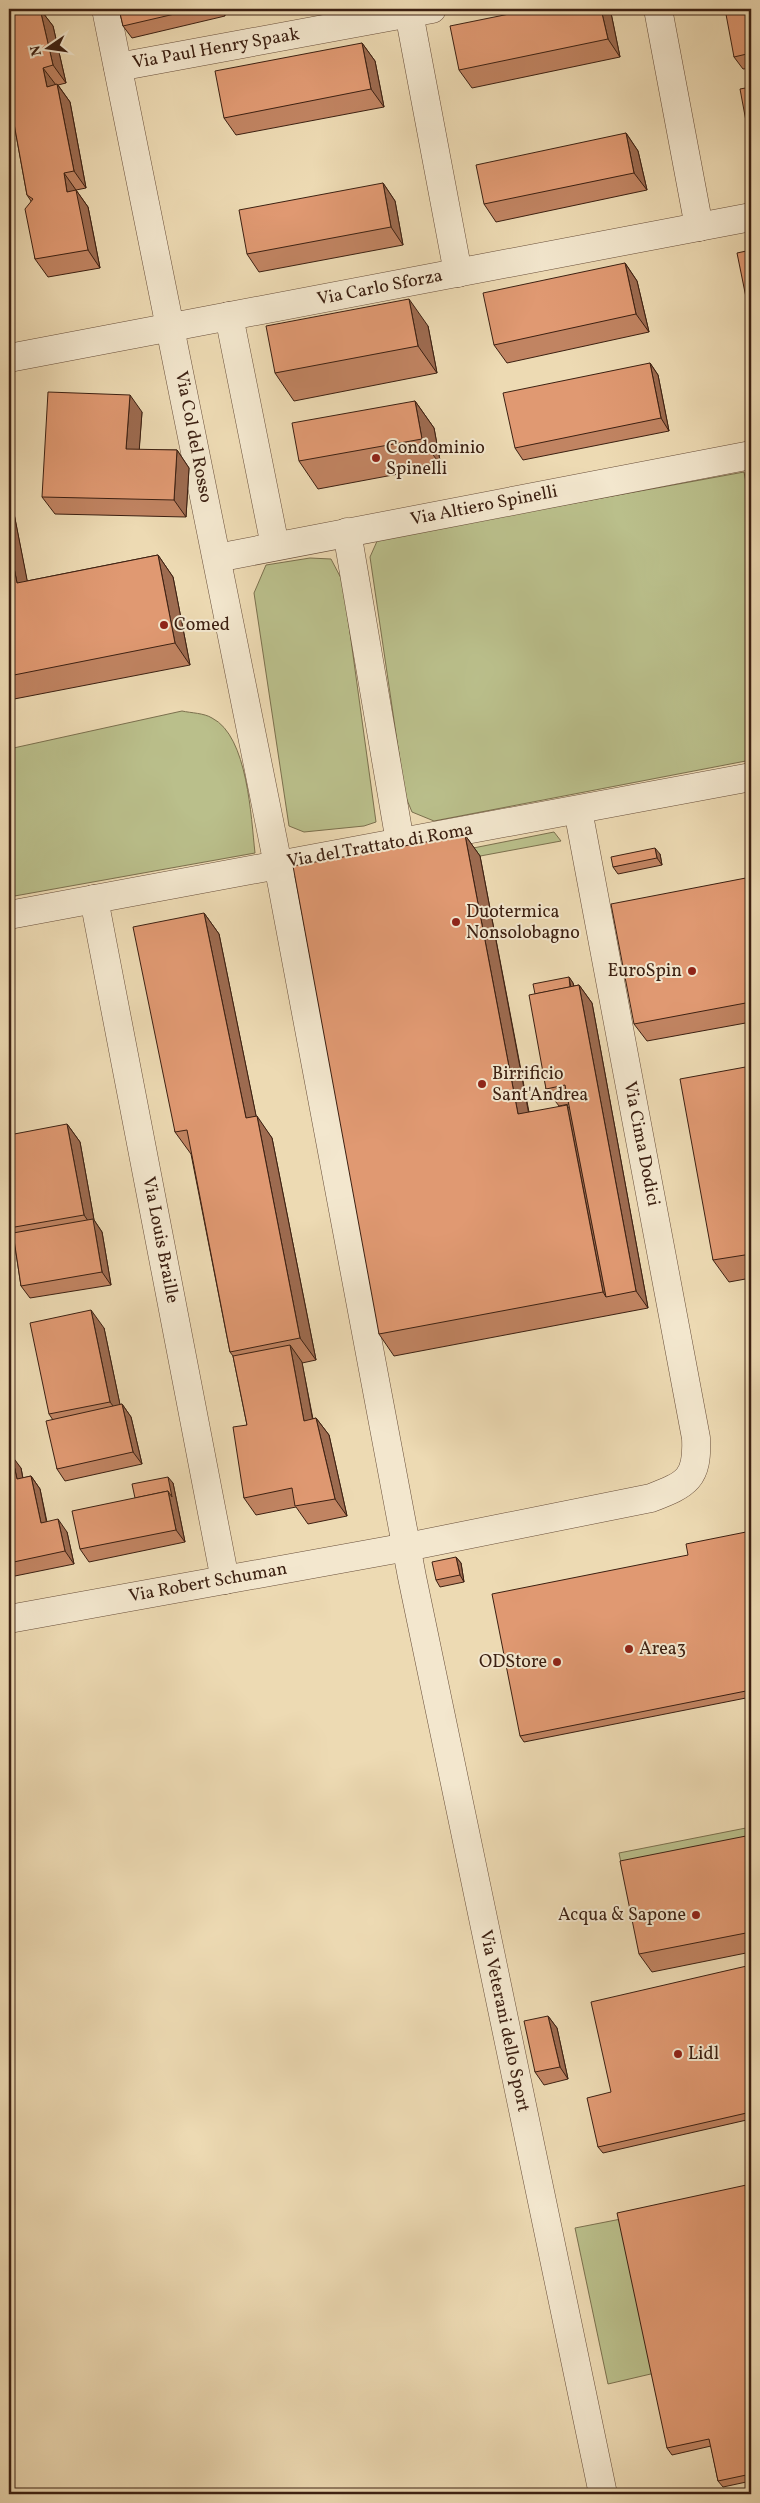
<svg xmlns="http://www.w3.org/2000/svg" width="760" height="2503" viewBox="0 0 760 2503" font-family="Vollkorn,serif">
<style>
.green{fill:#babf8b;stroke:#7b704e}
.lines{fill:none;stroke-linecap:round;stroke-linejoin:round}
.minor-casing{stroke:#684e3a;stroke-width:29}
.minor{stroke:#f3e7ce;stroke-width:28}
.wall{fill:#c18462;stroke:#3c2012}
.shaded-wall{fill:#9d6b50;stroke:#3c2012}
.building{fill:#e09972;stroke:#3c2012}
.poi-dot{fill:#8f2418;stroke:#f3e7ce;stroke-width:2}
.labels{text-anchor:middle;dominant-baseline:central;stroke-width:4;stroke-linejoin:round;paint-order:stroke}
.street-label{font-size:18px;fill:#3c2012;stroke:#f3e7ce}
.poi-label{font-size:18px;fill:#3c2012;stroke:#f3e7ce;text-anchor:start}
</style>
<rect width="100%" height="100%" fill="#eddab3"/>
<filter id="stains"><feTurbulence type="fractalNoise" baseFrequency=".004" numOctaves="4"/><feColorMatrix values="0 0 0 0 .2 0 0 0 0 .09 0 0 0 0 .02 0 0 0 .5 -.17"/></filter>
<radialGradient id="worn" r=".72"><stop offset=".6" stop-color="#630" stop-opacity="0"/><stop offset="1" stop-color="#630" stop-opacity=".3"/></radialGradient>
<g class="green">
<path d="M744 472 751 510V760L434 821 412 812 405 795 370 557 378 539Z"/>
<path d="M310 558 331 559 343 582 376 822 364 826 304 832 289 826 254 593 266 565Z"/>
<path d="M182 711C191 713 204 713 212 718 248 736 251 818 255 853L9 897V749Z"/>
<path d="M554 832 561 841 308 888 307 881Z"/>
<path d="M751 1827V1846L623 1872 619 1853Z"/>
<path d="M621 2219 655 2373 608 2384 575 2228Z"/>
</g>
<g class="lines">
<defs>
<g id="minor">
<path d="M106 9 282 885 412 1577 603 2494"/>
<path d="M658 9 699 227"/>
<path d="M409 13 458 273"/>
<path d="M118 67 432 9"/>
<path d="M229 316 275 546"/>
<path d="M9 358 751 217"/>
<path d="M347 532 400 842"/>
<path d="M217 558 751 455"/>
<path d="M94 899 225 1580"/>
<path d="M9 915 751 777"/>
<path d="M9 1619 407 1547 651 1498C687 1484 698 1479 696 1438L578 810"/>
</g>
</defs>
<use href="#minor" class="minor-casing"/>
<use href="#minor" class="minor"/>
</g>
<g class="wall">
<path d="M40 9 53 26 66 83 58 85 70 102 86 188 76 190 88 207 100 268 48 277 35 259 31 201 27 195 9 96V14Z"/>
<path d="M119 9H223L225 16 132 38 123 26Z"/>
<path d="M751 9V68L743 69 734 57Z"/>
<path d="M611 13 620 57 472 88 459 70Z"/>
<path d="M362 43 375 61 384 107 236 135 224 118Z"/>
<path d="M626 133 638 151 647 190 496 222 484 204Z"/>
<path d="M383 183 395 201 403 245 259 272 247 254Z"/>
<path d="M625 263 637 281 649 332 507 363 494 345Z"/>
<path d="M428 326 437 373 294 401 275 373Z"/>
<path d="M650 363 658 375 669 431 523 460 515 448Z"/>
<path d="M415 401 434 428 441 466 318 489 299 461Z"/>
<path d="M142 412 139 450H177L189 468 186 517 55 514 42 497Z"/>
<path d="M9 488 27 581 158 555 173 577 190 665 9 700Z"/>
<path d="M465 835 480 856 529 1112 570 1109 569 1104 559 1106 546 1089 535 994 569 977 573 983 574 986 579 985 592 1003 648 1308 394 1356 379 1334Z"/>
<path d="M660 854 662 865 618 874 613 867Z"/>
<path d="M751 877V1022L647 1041 634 1024Z"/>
<path d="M204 913 219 934 256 1116 272 1138 316 1360 302 1363 313 1419 316 1418 329 1435 347 1516 308 1524 296 1507 256 1515 244 1498 247 1425 233 1356 230 1352 191 1154 175 1132Z"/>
<path d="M9 971 14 997 9 998Z"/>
<path d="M751 1066V1278L729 1282 713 1260Z"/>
<path d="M67 1124 80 1142 94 1220 102 1232 111 1285 30 1298 21 1286 13 1233 9 1228Z"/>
<path d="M104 1328 120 1405 122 1404 131 1417 142 1464 65 1481 57 1469 53 1420 49 1414Z"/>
<path d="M9 1457 21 1468 23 1478 31 1476 40 1489 47 1522 67 1532 74 1564 10 1577 9 1575Z"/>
<path d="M173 1483 185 1542 89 1562 80 1549 135 1498Z"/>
<path d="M751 1531V1697L524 1742 520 1736 688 1555Z"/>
<path d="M456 1557 461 1563 464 1582 440 1587 436 1580Z"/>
<path d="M751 1835V1952L652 1972 639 1954Z"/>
<path d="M751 1965V2119L603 2153 598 2147 611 2092Z"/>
<path d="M548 2016 557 2028 568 2079 544 2085 535 2072Z"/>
<path d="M751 2184V2481L723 2487 718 2481 711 2446 672 2455 667 2448Z"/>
</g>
<g class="shaded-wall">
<path d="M40 9 53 26 66 83 53 65Z"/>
<path d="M219 9H223L225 16Z"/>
<path d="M601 9H608L611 13 620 57 608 39Z"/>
<path d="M362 43 375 61 384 107 371 89Z"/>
<path d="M43 68 56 85 47 87Z"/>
<path d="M57 84 70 102 86 188 74 171Z"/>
<path d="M626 133 638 151 647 190 634 173Z"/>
<path d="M64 173 88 207 100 268 88 250 67 192Z"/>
<path d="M383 183 395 201 403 245 391 227Z"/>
<path d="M625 263 637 281 649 332 636 314Z"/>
<path d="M409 299 428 326 437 373 418 346Z"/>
<path d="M650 363 658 375 669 431 661 418Z"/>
<path d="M130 395 142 412 138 467 126 449Z"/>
<path d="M415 401 434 428 441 466 422 439Z"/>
<path d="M177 450 189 468 186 517 174 500Z"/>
<path d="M9 488 32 605 17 583 9 542Z"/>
<path d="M158 555 173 577 190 665 175 643Z"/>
<path d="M465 835 480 856 533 1136 518 1114Z"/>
<path d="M655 848 660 854 662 865 657 858Z"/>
<path d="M204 913 219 934 261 1140 246 1118Z"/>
<path d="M9 971 14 997 9 989Z"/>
<path d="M569 977 573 983 577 1006 573 999Z"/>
<path d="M579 985 592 1003 648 1308 636 1291Z"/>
<path d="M567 1105 582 1127 606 1297 603 1292Z"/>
<path d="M257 1116 272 1138 316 1360 300 1338Z"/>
<path d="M67 1124 80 1142 94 1220 102 1232 111 1285 102 1272 95 1231 84 1215Z"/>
<path d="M91 1310 104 1328 123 1419 110 1402Z"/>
<path d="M290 1345 302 1362 316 1438 304 1421Z"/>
<path d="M122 1404 131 1417 142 1464 133 1452Z"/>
<path d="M316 1418 329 1435 347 1516 335 1499Z"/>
<path d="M12 1456 21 1468 25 1491 17 1479Z"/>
<path d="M31 1476 40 1489 49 1535 41 1523Z"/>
<path d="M168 1477 173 1483 185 1542 176 1530 168 1491Z"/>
<path d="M58 1519 67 1532 74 1564 65 1551Z"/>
<path d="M456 1557 461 1563 464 1582 460 1575Z"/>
<path d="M548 2016 557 2028 568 2079 560 2067Z"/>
</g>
<g class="building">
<path d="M40 9 53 65 43 68 47 87 57 84 74 171 64 173 67 192 76 190 88 250 35 259 25 209 33 199 27 195 9 96V77L11 75 9 74V14Z"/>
<path d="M119 9H196L123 26Z"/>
<path d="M534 9H601L608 39 459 70 450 26Z"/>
<path d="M725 9H751V53L734 57Z"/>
<path d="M362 43 371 89 224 118 215 71Z"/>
<path d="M751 87V148L740 89Z"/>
<path d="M626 133 634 173 484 204 476 165Z"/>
<path d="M383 183 391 227 247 254 239 210Z"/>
<path d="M751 250V322L737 253Z"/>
<path d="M625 263 636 314 494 345 483 293Z"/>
<path d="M409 299 418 346 275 373 266 326Z"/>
<path d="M650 363 661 418 515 448 503 393Z"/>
<path d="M48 392 130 395 126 449 177 450 174 500 42 497Z"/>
<path d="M415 401 422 439 299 461 292 423Z"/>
<path d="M9 542 17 583 158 555 175 643 9 676Z"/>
<path d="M465 835 518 1114 567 1105 603 1292 379 1334 293 866Z"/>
<path d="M655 848 657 858 613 867 611 857Z"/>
<path d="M751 877V1002L634 1024 611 904Z"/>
<path d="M204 913 246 1118 257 1116 300 1338 230 1352 187 1130 175 1132 133 927Z"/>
<path d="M569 977 570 987 535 994 533 984Z"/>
<path d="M579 985 636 1291 606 1297 565 1085 546 1089 529 995Z"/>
<path d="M751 1066V1254L713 1260 680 1079Z"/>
<path d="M67 1124 84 1215 9 1228V1135Z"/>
<path d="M93 1219 102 1272 21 1286 13 1233Z"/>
<path d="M91 1310 110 1402 49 1414 30 1323Z"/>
<path d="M290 1345 304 1421 316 1418 335 1499 295 1506 292 1488 244 1498 233 1427 247 1425 233 1356Z"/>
<path d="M122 1404 133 1452 57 1469 46 1421Z"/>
<path d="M12 1456 17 1479 31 1476 41 1523 58 1519 65 1551 9 1563V1457Z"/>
<path d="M168 1477 172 1497 168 1491 135 1498 132 1484Z"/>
<path d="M168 1491 176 1530 80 1549 72 1511Z"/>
<path d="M751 1531V1690L520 1736 492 1594 688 1555 686 1544Z"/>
<path d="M456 1557 460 1575 436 1580 432 1562Z"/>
<path d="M751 1835V1932L639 1954 620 1861Z"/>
<path d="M751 1965V2112L598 2147 587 2098 611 2092 591 2002Z"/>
<path d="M548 2016 560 2067 535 2072 524 2021Z"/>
<path d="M751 2184V2474L718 2481 709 2439 667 2448 617 2213Z"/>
</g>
<g class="poi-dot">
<circle cx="376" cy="458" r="5"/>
<circle cx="164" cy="625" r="5"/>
<circle cx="456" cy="922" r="5"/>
<circle cx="692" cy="971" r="5"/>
<circle cx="482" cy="1084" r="5"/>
<circle cx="629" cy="1649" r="5"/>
<circle cx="557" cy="1662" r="5"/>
<circle cx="696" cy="1915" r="5"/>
<circle cx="678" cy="2054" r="5"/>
</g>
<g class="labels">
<g class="street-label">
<text transform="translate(216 49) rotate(-10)">Via Paul Henry Spaak</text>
<text transform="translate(380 288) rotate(-11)">Via Carlo Sforza</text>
<text transform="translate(193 437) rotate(79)">Via Col del Rosso</text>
<text transform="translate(484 506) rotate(-11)">Via Altiero Spinelli</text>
<text transform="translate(380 846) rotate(-10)">Via del Trattato di Roma</text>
<text transform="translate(641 1144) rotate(79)">Via Cima Dodici</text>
<text transform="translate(160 1240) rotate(79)">Via Louis Braille</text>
<text transform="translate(208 1583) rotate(-10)">Via Robert Schuman</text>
<text transform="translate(504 2021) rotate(78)">Via Veterani dello Sport</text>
</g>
<g class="poi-label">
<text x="386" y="448">Condominio<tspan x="386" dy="21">Spinelli</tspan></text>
<text x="174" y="625">Comed</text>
<text x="466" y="912">Duotermica<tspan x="466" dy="21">Nonsolobagno</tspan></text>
<text x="682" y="971" text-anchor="end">EuroSpin</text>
<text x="492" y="1074">Birrificio<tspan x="492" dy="21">Sant'Andrea</tspan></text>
<text x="639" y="1649">Area3</text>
<text x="547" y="1662" text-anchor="end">ODStore</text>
<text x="686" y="1915" text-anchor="end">Acqua &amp; Sapone</text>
<text x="688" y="2054">Lidl</text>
</g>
</g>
<rect width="760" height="2503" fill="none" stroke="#eddab3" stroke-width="30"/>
<rect x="10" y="10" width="740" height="2483" fill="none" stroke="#3c2012" stroke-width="2.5"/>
<rect x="15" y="15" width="730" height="2473" fill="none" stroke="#3c2012"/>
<g transform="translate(48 48) rotate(257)" stroke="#f3e7ce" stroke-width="4" paint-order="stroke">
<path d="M0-4L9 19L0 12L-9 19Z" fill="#3c2012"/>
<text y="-8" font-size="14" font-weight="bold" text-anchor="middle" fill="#3c2012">N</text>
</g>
<rect width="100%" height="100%" filter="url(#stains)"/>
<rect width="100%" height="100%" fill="url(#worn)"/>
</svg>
